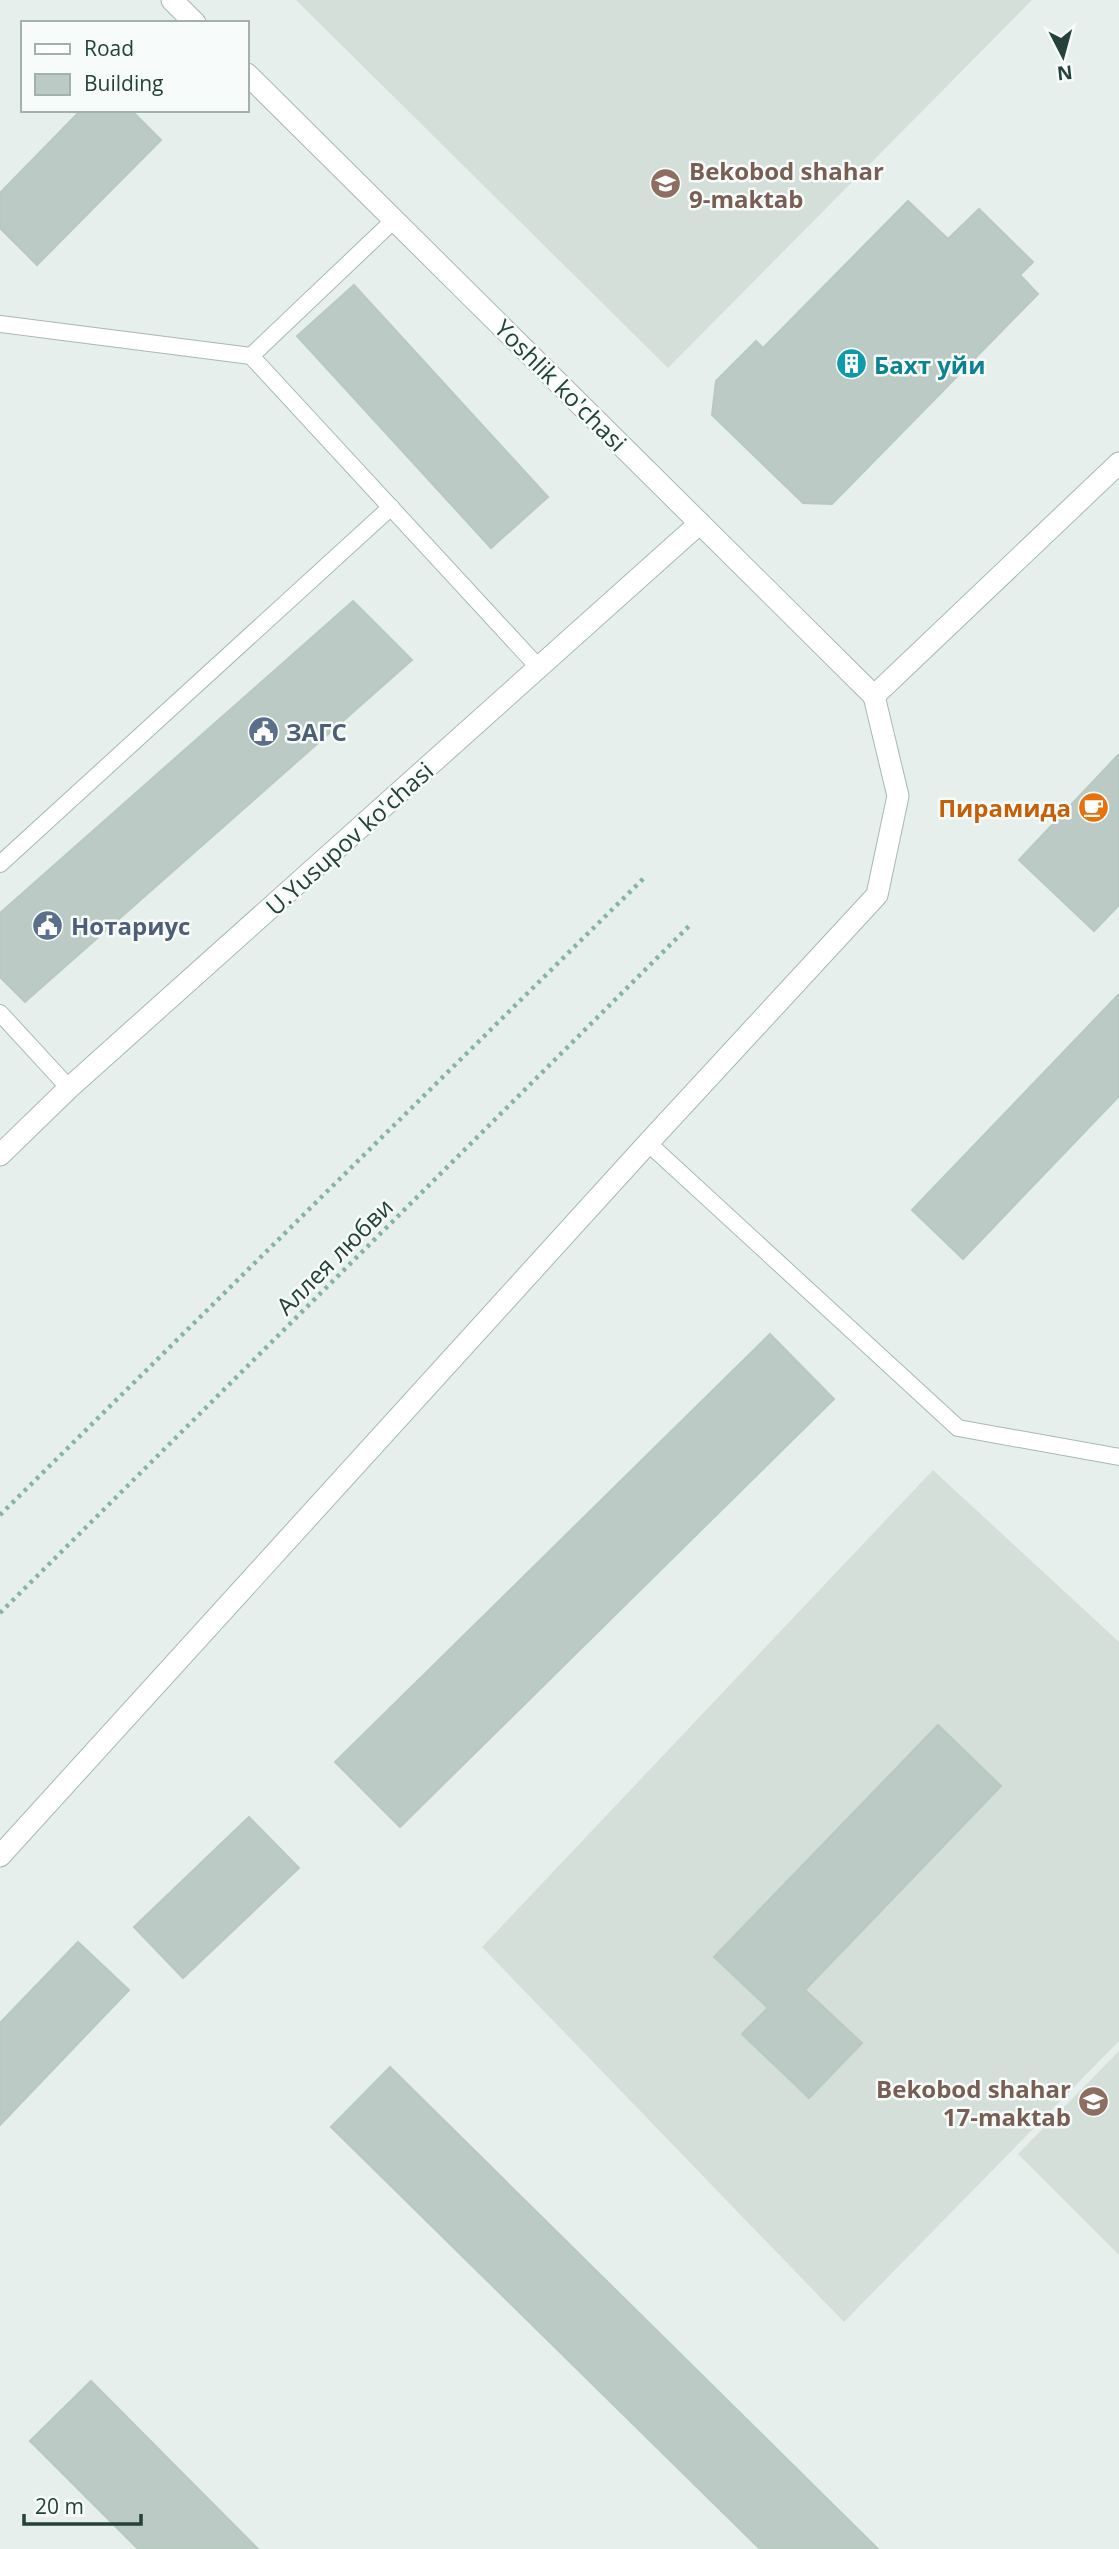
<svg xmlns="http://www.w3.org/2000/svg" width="1119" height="2549" viewBox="0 0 1119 2549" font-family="'Open Sans',sans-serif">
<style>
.built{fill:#d4dfda}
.building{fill:#bbcac4;stroke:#b8c9c2;stroke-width:2}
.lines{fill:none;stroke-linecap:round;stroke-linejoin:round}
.service-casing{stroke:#a8b8b2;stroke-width:18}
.minor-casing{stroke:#a8b8b2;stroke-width:23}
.tertiary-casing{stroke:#a8b8b2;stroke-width:23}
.path{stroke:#86b3a5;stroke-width:4.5;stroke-dasharray:3.5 5;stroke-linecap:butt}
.service{stroke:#fff;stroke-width:16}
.minor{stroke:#fff;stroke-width:21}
.tertiary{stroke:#fff;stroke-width:21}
.labels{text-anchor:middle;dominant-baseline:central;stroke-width:5;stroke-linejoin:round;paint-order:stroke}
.education-label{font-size:24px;font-weight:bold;fill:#785e54;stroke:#f7fbf9;text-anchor:start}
.culture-label{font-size:24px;font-weight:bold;fill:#0d838f;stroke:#f7fbf9;text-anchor:start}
.street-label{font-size:24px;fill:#24423a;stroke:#f7fbf9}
.service-label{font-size:24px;font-weight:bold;fill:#4e5e75;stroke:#f7fbf9;text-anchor:start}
.food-label{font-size:24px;font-weight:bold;fill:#c56008;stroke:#f7fbf9;text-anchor:end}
</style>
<rect width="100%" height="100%" fill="#e6efeb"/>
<g class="built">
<path d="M296 0H1032L668 368Z"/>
<path d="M933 1470 1119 1642V2041L844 2322 482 1947Z"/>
<path d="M1119 2051V2255L1018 2154Z"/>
</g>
<g class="building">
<path d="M81 110H131L161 140 37 265 0 228V193Z"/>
<path d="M908 201 948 239 979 209 1033 262 1020 275 1038 294 832 504 803 503 712 415 716 381 756 341 763 348Z"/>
<path d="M354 285 548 497 491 548 297 336Z"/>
<path d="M353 601 412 660 25 1002 0 977V913Z"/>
<path d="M1119 754V905L1094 931 1019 860Z"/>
<path d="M1119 994V1096L963 1259 912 1210Z"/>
<path d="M770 1334 834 1399 400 1827 335 1762Z"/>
<path d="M938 1725 1001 1786 805 1990 862 2043 809 2098 742 2034 768 2008 714 1957Z"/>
<path d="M249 1817 299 1868 183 1978 134 1927Z"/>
<path d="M78 1942 129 1990 0 2125V2023Z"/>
<path d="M390 2067 878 2549H760L331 2127Z"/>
<path d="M91 2381 258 2549H138L30 2441Z"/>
</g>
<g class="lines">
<defs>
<g id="service">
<path d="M0 324 251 356 394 220"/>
<path d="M251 356 540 669"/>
<path d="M0 864 391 507"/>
<path d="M0 1013 69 1088"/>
<path d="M648 1143 958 1428 1119 1457"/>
</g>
<g id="minor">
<path d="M0 1155 69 1088 700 523"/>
<path d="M0 1856 648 1143 877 895 898 796 874 696"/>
</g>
<g id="tertiary">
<path d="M172 0 195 23"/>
<path d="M247 74 874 696 1119 463"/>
</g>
</defs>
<use href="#service" class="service-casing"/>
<use href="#minor" class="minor-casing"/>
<use href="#tertiary" class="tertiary-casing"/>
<g class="path">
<path d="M0 1515 644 878"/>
<path d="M0 1613 692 923"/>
</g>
<use href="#service" class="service"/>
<use href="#minor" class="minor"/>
<use href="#tertiary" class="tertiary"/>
</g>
<defs>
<symbol id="school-disc" viewBox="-11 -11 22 22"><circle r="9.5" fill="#8d6e63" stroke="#f7fbf9"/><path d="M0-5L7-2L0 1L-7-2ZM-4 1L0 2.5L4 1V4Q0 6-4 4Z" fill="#fff"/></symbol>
<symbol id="building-disc" viewBox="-11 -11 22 22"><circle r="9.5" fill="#0f9aa8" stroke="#f7fbf9"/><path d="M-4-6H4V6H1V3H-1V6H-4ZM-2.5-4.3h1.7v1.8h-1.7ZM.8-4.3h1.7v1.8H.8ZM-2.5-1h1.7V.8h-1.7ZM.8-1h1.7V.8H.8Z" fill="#fff"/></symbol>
<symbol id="civic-disc" viewBox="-11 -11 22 22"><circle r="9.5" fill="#5c6f8a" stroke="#f7fbf9"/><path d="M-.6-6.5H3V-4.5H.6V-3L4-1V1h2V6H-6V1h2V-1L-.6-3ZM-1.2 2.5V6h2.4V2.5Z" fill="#fff"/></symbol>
<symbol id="cafe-disc" viewBox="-11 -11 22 22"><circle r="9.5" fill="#e8710a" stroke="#f7fbf9"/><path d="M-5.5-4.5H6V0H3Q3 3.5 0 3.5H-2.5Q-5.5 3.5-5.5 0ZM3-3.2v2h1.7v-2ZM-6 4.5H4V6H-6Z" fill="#fff"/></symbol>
</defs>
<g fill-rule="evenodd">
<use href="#school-disc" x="648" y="166" width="35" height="35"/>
<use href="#building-disc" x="834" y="346" width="35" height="35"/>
<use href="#civic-disc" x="246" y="714" width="35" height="35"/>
<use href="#cafe-disc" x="1076" y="790" width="35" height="35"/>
<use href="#civic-disc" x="30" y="908" width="35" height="35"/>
<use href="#school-disc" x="1076" y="2084" width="35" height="35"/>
</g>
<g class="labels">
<g class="education-label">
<text x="689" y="170">Bekobod shahar<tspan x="689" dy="28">9-maktab</tspan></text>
<text x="1071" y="2088" text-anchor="end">Bekobod shahar<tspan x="1071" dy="28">17-maktab</tspan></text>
</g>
<g class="culture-label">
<text x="874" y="364">Бахт уйи</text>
</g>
<g class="street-label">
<text transform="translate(561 385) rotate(45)">Yoshlik ko'chasi</text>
<text transform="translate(349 838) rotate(-42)">U.Yusupov ko'chasi</text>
<text transform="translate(334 1256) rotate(-45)">Аллея любви</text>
</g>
<g class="service-label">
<text x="286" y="731">ЗАГС</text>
<text x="71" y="925">Нотариус</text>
</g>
<g class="food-label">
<text x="1071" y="807">Пирамида</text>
</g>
</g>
<rect x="21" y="21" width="228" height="91" fill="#f7fbf9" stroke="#a3b1ad" stroke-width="2"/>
<rect x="35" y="44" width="35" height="10" fill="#ffffff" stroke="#a3b1ad" stroke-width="2"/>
<text x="84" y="56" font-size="21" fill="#24423a">Road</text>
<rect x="35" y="74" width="35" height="21" fill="#bbcac4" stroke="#a3b1ad" stroke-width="2"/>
<text x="84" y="91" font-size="21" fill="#24423a">Building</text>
<g transform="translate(1063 56) rotate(174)" stroke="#f7fbf9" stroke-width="5" paint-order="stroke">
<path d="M0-5L12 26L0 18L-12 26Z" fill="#24423a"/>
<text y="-10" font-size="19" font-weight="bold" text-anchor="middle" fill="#24423a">N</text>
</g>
<path d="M24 2514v10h117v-10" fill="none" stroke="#24423a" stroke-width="3.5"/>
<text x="35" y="2514" font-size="21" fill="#24423a" stroke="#f7fbf9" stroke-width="5" paint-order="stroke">20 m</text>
</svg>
